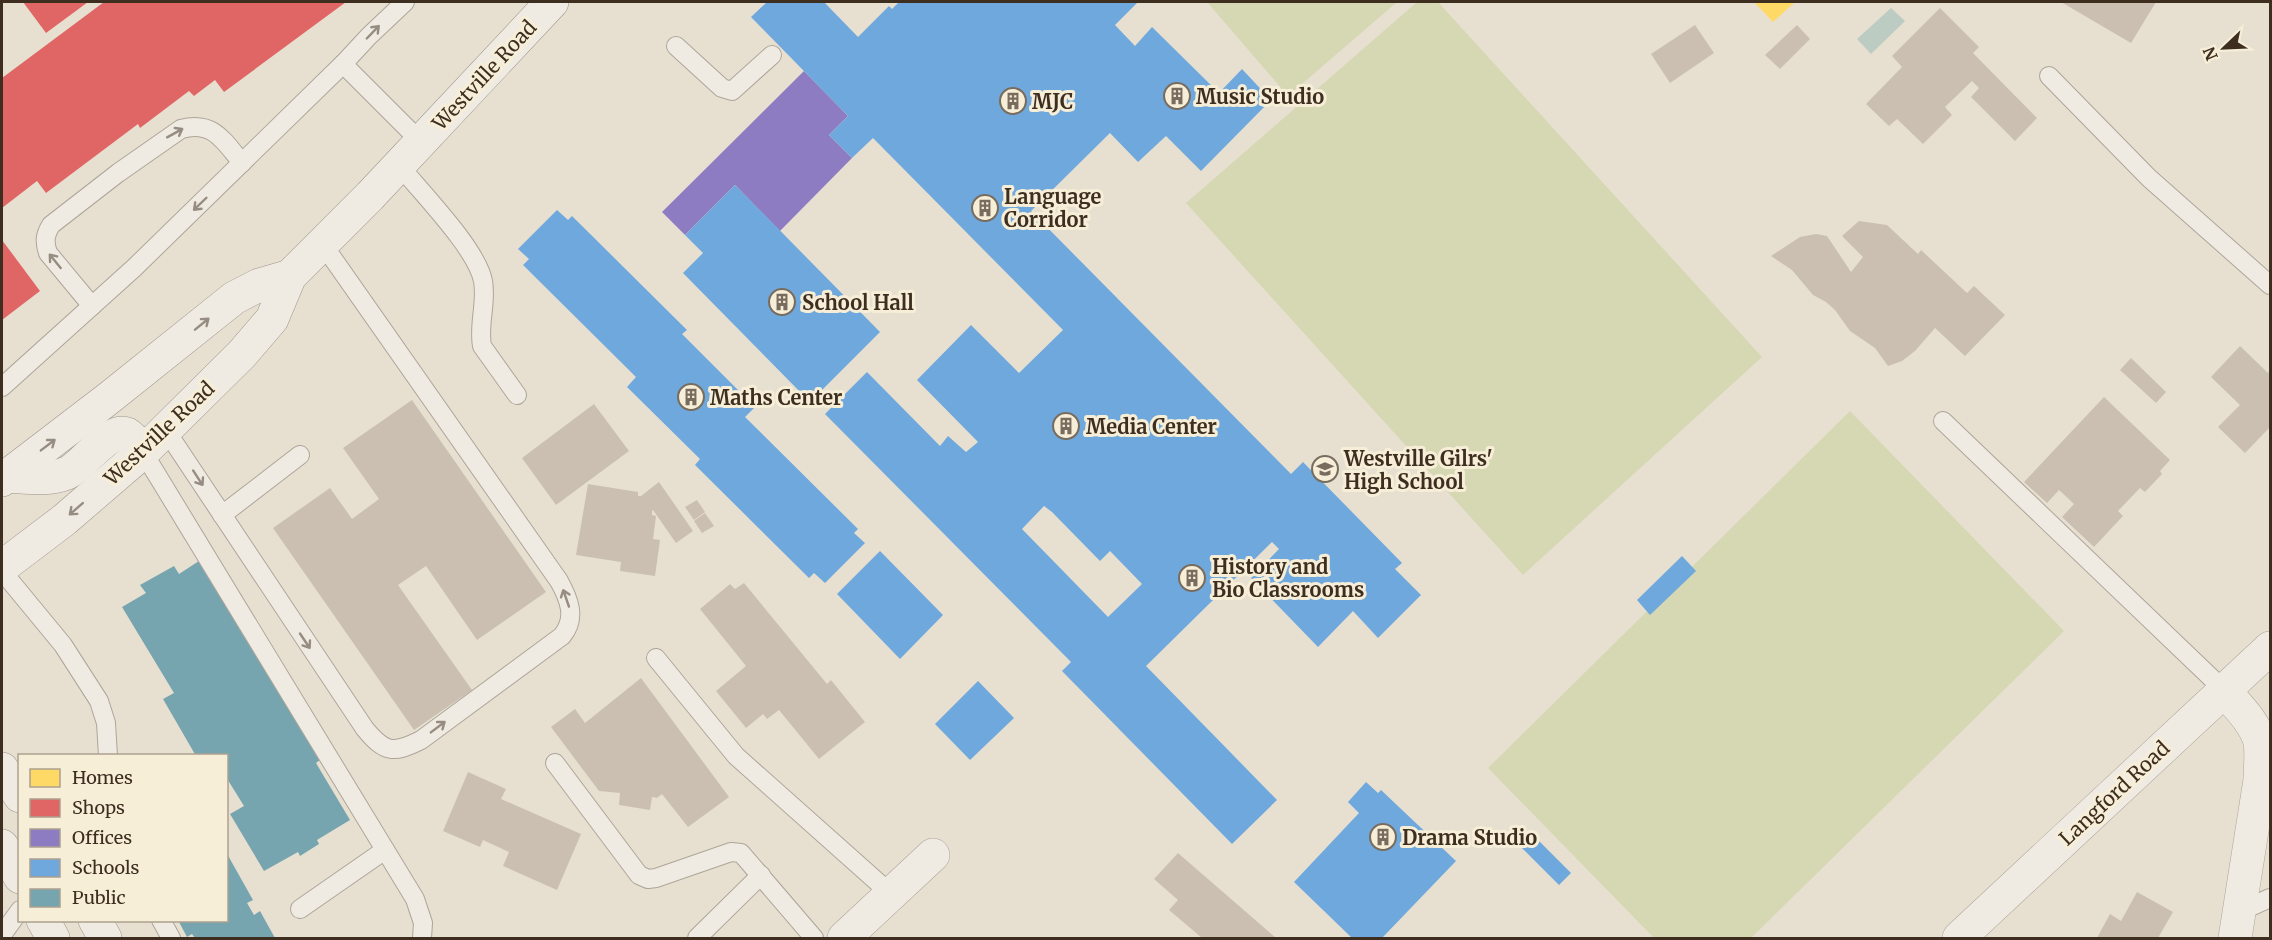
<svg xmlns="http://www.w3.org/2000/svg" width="2272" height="940" viewBox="0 0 2272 940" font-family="Merriweather,serif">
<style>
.green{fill:#d6d7b3}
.water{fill:#bcccc2}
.homes{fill:#ffd966}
.shops{fill:#e06666}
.offices{fill:#8e7cc3}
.schools{fill:#6fa8dc;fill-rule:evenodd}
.public{fill:#76a5af}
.building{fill:#cbbfb2}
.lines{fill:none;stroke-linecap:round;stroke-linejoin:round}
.lane-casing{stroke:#ada599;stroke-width:20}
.street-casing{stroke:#ada599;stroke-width:34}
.secondary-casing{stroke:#9c958a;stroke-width:34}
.lane{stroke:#efebe3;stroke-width:18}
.street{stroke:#efebe3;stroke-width:33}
.secondary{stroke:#efebe3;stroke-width:33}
.oneway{stroke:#968c82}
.labels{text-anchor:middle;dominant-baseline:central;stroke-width:6;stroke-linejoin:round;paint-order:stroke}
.street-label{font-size:20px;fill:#3d2e20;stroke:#f7eed8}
.poi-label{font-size:20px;font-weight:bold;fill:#3d2e20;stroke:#f7eed8;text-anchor:start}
</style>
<rect width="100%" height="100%" fill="#e7e0d1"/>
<g class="green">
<path d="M1207 2H1397L1288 96Z"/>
<path d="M1417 2H1438L1762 357 1523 575 1186 203Z"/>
<path d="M1850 411 2064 631 1751 938H1654L1488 768Z"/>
</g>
<path class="water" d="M1891 8 1905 21 1871 54 1857 39Z"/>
<path class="homes" d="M1754 2H1795L1773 22Z"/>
<g class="shops">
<path d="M23 2H88L46 33Z"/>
<path d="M104 2H346L224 92 215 80 194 96 189 91 140 128 138 124 46 193 37 181 2 208V78Z"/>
<path d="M2 240 40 291 2 320Z"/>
</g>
<path class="offices" d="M804 71 848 116 829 135 852 158 780 231 735 185 685 235 662 212Z"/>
<g class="schools">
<path d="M767 2H824L858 37 889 6 892 9 899 2H1138L1115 25 1135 46 1152 27 1219 93 1242 69 1271 100 1201 171 1166 136 1138 162 1110 133 1031 211 1291 474 1303 462 1402 563 1395 569 1421 595 1378 638 1353 611 1318 647 1251 578 1279 549 1272 542 1146 666 1277 800 1232 844 1062 671 1071 662 825 414 867 372 940 446 948 436 966 452 978 442 917 380 971 325 1019 373 1063 330 873 138 852 158 829 135 848 116 751 17ZM1044 506 1052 512 1100 561 1110 551 1142 584 1108 617 1022 529Z"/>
<path d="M735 185 880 332 810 402 683 273 703 253 685 235Z"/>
<path d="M557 210 568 220 572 216 687 330 682 334 755 407 745 417 858 529 854 533 865 543 825 583 814 573 809 578 695 465 700 459 627 387 636 377 523 265 529 259 518 249Z"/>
<path d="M880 551 943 615 900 659 837 594Z"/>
<path d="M1682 556 1696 571 1650 615 1637 600Z"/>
<path d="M978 681 1014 718 970 760 935 724Z"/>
<path d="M1366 782 1378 793 1381 790 1456 861 1382 938H1352L1294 882 1359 813 1348 802Z"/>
<path d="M1534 836 1571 873 1559 885 1522 848Z"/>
</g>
<g class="public">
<path d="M202 559 321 759 316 763 350 820 317 840 319 844 300 856 298 852 264 871 230 814 244 806 226 777V756H196L163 699 174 693 122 607 146 593 140 585 174 566 179 574Z"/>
<path d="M226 852 253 900 247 903 254 915 260 911 275 938H195L192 934 187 937 178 920H226Z"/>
</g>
<g class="building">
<path d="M2061 2H2156L2131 43Z"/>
<path d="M1940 8 1979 47 1973 53 2037 118 2015 141 1971 97 1979 88 1972 81 1945 107 1952 115 1923 144 1897 119 1889 126 1866 104 1902 67 1892 56Z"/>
<path d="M1695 25 1714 53 1670 83 1651 54Z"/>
<path d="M1797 25 1810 39 1780 69 1765 55Z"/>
<path d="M1859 221 1887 225 1918 254 1921 250 1967 293 1974 286 2005 315 1965 356 1935 328 1915 351 1902 361 1888 366 1875 348 1850 331 1835 310 1826 302 1813 295 1792 270 1771 256 1800 237 1816 234 1827 236 1851 272 1863 257 1842 236Z"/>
<path d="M2240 346 2268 373 2270 370V427L2245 453 2218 427 2240 405 2211 377Z"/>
<path d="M2131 358 2166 392 2156 403 2120 370Z"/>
<path d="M2104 397 2170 460 2160 471 2162 474 2145 492 2140 488 2118 511 2123 516 2094 547 2062 517 2074 504 2059 490 2047 503 2024 482Z"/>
<path d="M412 400 546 592 477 640 426 566 398 585 472 690 414 730 273 528 330 488 352 519 379 499 343 448Z"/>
<path d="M594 404 629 451 556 505 522 458Z"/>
<path d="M659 482 693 531 676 543 653 510 652 511V515L656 516 653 539 660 540 655 576 620 571 621 562 576 555 588 484 638 492V496H641Z"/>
<path d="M697 500 705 512 694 520 685 507Z"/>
<path d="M705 513 714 526 702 533 694 521Z"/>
<path d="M744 583 827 684 831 680 865 722 819 759 779 710 767 719 763 714 746 728 716 691 746 666 700 609 730 584 735 589Z"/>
<path d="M641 678 729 797 688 827 662 794 657 798 652 797 650 810 619 805 620 793 599 791 551 727 575 709 585 723Z"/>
<path d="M468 772 506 789 501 799 581 834 557 890 503 866 509 852 483 840 480 847 443 831Z"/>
<path d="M1178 853 1276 938H1202L1169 910 1178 900 1154 879Z"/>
<path d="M2137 892 2173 912 2158 938H2097L2110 914 2121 921Z"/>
</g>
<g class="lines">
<defs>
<g id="lane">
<path d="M676 46 722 88 732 91 772 55"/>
<path d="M343 64 369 36 405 2"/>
<path d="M2049 76 2149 178 2270 285"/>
<path d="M399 165C421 192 477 249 483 281 487 303 478 324 482 346L517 395"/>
<path d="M92 306 48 253C44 241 45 235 51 225L118 173 181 129C213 120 224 141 242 163"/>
<path d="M2 387 134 268 343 64 421 142"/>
<path d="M1943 421 2224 690"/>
<path d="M165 429 365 729C385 753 393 754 421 740L562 636C577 618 569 599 559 581L322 243"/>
<path d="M143 452 415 899 423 923 422 938"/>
<path d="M222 515 300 455"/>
<path d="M2 571 63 645 99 701 106 723 108 756"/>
<path d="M656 658 736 756 891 894"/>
<path d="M555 763 639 875 648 879 656 878 731 852 741 853 814 938"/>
<path d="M300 909 385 850"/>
<path d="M2241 911 2270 898"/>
<path d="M161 920 171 938"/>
<path d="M2 935 20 910"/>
<path d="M697 938 761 875"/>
</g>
<g id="street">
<path d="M2224 690C2236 705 2255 722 2260 742 2262 754 2260 768 2260 780L2235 938"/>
<path d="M844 938 933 855"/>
<path d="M1959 938 2270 648"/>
</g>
<g id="secondary">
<path d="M6 476C26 477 48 481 67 473 83 466 110 426 127 434 134 438 138 446 143 452"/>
<path d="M2 480 109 398 234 298 259 285 290 276"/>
<path d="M2 567 64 520 143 452 242 354 272 319 290 276 370 196 552 2"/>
<path d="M2 769 20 796"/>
<path d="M2 846 20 877"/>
<path d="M43 920 53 938"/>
<path d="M95 920 105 938"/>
</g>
</defs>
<use href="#lane" class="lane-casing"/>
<use href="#street" class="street-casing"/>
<use href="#secondary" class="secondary-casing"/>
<use href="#lane" class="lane"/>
<use href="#street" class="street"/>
<use href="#secondary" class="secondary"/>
</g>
<defs><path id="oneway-shaft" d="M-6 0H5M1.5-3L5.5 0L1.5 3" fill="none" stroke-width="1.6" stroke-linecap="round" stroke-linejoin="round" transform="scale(1.5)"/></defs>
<g class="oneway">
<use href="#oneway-shaft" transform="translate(373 32) rotate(-46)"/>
<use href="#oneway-shaft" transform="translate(175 133) rotate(-29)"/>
<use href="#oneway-shaft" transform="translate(200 204) rotate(136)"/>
<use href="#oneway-shaft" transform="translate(55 261) rotate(-129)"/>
<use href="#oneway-shaft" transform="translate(202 324) rotate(-39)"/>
<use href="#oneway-shaft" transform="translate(48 445) rotate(-37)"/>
<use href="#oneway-shaft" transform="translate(198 478) rotate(57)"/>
<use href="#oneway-shaft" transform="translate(76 509) rotate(139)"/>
<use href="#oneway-shaft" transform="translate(566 598) rotate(-109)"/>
<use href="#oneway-shaft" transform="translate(305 641) rotate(56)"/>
<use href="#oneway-shaft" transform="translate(438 727) rotate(-37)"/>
</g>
<defs>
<symbol id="building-ring" viewBox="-11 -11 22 22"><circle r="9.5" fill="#f7eed8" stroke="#786c5e" stroke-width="1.5"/><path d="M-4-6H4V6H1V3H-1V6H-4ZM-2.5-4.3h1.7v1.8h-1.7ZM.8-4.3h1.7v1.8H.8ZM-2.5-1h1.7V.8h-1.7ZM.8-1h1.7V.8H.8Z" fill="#786c5e"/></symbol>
<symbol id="school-ring" viewBox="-11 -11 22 22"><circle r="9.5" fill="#f7eed8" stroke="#786c5e" stroke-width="1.5"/><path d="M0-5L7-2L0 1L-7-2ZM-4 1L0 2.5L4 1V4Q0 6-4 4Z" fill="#786c5e"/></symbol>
</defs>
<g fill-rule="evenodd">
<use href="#building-ring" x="1162" y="81" width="30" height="30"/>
<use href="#building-ring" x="998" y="86" width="30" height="30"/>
<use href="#building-ring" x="970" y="193" width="30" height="30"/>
<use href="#building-ring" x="767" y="287" width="30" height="30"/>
<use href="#building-ring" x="676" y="382" width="30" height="30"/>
<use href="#building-ring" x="1051" y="411" width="30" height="30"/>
<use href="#school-ring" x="1310" y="454" width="30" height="30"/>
<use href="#building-ring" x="1177" y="563" width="30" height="30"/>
<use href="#building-ring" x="1368" y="822" width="30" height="30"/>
</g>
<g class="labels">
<g class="street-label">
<text transform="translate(484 75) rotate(-47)">Westville Road</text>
<text transform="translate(159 433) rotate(-43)">Westville Road</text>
<text transform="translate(2114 793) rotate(-43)">Langford Road</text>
</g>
<g class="poi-label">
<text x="1196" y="96">Music Studio</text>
<text x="1032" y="101">MJC</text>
<text x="1004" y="196">Language<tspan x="1004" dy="23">Corridor</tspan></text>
<text x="802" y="302">School Hall</text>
<text x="710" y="397">Maths Center</text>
<text x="1086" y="426">Media Center</text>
<text x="1344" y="458">Westville Gilrs'<tspan x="1344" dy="23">High School</tspan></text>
<text x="1212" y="566">History and<tspan x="1212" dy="23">Bio Classrooms</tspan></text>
<text x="1402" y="837">Drama Studio</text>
</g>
</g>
<rect width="2272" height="940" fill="none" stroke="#3d2e20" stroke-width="6"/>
<rect x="18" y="754" width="210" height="168" fill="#f7eed8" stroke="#ada18e" stroke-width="1.5"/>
<rect x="30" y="769" width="30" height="18" fill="#ffd966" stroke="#ada18e" stroke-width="1.5"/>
<text x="72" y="784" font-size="18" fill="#3d2e20">Homes</text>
<rect x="30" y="799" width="30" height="18" fill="#e06666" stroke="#ada18e" stroke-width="1.5"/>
<text x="72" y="814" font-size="18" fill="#3d2e20">Shops</text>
<rect x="30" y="829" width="30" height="18" fill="#8e7cc3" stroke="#ada18e" stroke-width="1.5"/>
<text x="72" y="844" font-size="18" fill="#3d2e20">Offices</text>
<rect x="30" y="859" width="30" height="18" fill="#6fa8dc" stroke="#ada18e" stroke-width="1.5"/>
<text x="72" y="874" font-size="18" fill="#3d2e20">Schools</text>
<rect x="30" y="889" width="30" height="18" fill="#76a5af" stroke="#ada18e" stroke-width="1.5"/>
<text x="72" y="904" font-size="18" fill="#3d2e20">Public</text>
<g transform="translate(2224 48) rotate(247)" stroke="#f7eed8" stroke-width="4.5" paint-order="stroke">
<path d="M0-4.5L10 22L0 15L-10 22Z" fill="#3d2e20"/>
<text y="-9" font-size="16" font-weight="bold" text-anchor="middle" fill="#3d2e20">N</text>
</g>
</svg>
